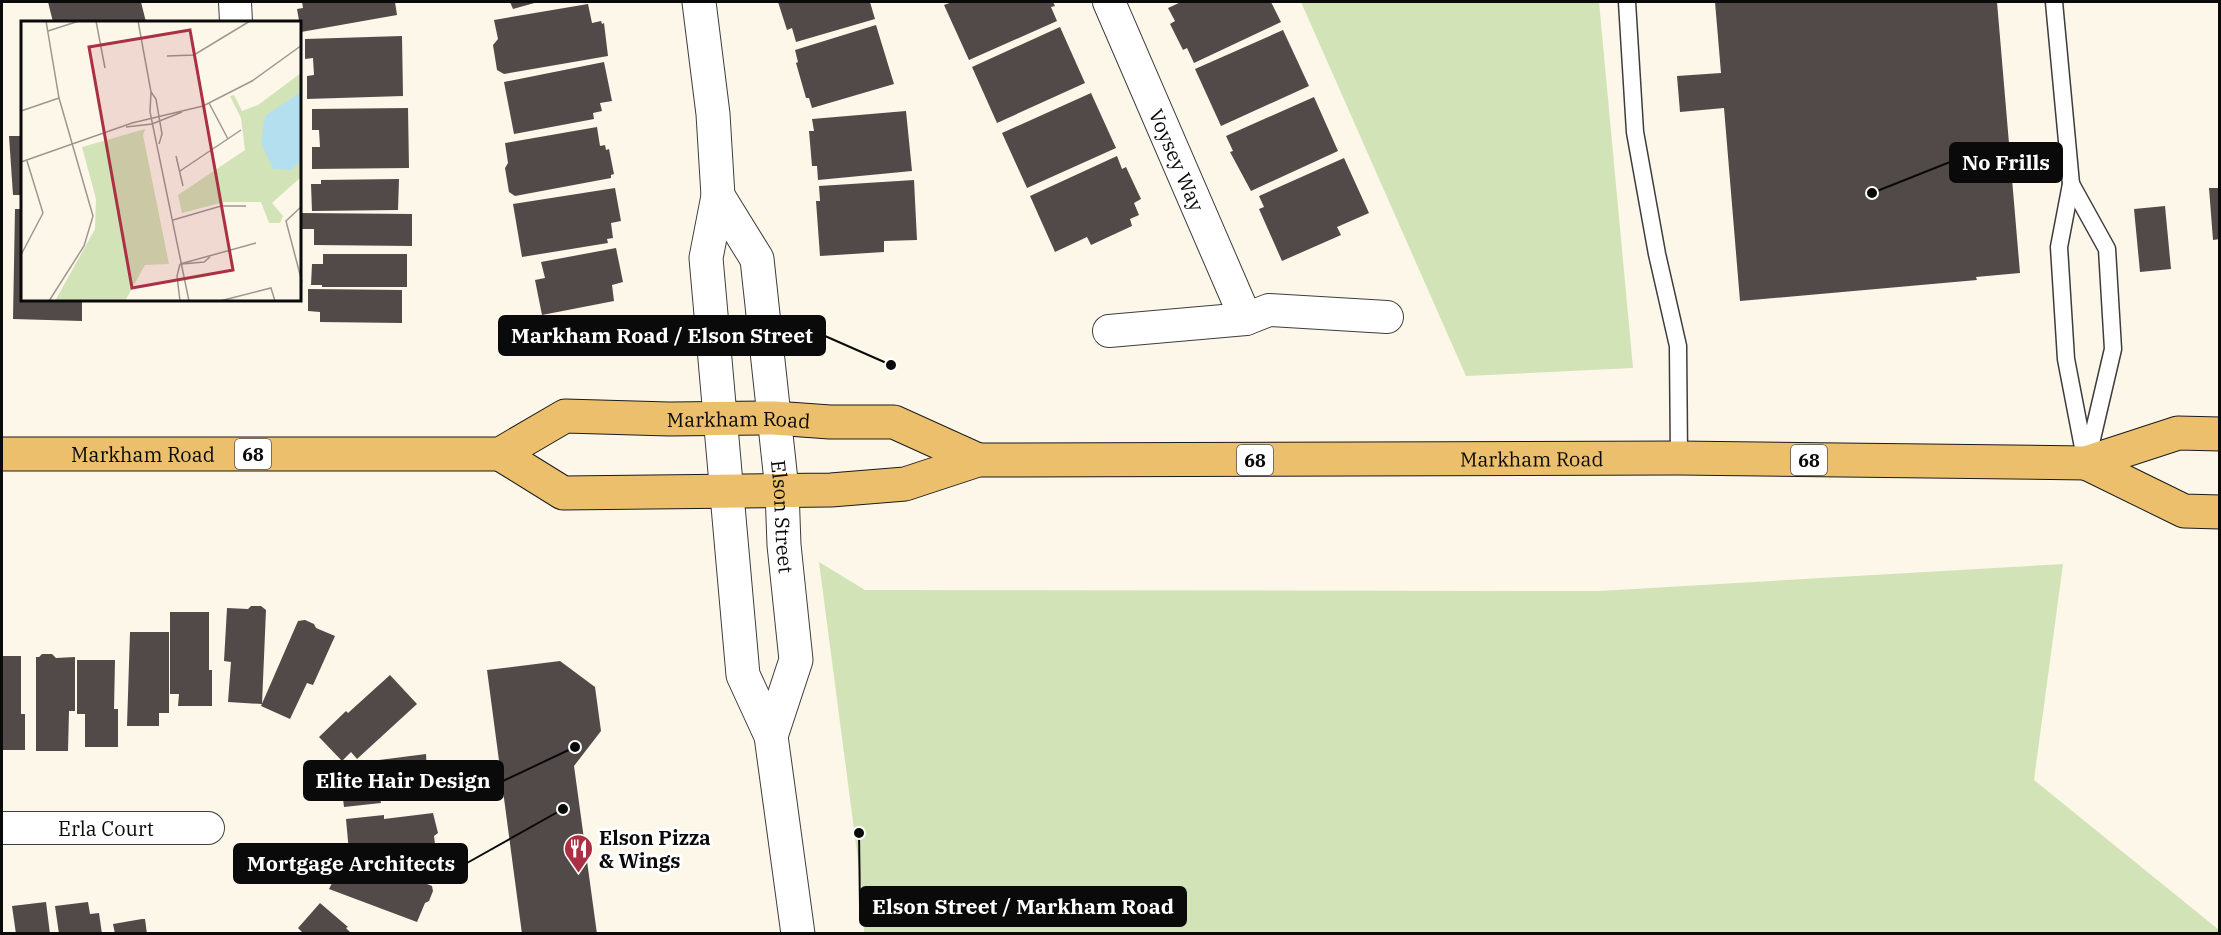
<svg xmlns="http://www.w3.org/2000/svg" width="2221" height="935" viewBox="0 0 2221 935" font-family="'IBM Plex Serif',serif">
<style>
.green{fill:#d2e3b7}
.building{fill:#514a48}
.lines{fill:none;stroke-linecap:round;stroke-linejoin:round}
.service-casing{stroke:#3d3d3d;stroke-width:19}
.minor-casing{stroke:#3d3d3d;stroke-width:34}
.tertiary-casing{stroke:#3d3d3d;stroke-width:35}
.primary-casing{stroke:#1b1b1b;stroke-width:35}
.service{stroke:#fff;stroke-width:16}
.minor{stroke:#fff;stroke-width:32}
.tertiary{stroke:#fff;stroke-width:33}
.primary{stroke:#ebbf6b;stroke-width:33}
.labels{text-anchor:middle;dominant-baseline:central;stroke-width:6;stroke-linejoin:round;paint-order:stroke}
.shield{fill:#fff;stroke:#545454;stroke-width:1.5}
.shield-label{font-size:18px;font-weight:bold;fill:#0a0a0a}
.street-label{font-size:20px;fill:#0a0a0a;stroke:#fff}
.poi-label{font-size:20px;font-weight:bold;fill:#0a0a0a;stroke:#fff;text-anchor:start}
.inset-road{fill:none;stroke:#9c9890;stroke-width:1.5}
.view{fill:#ab3043;fill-opacity:0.15;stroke:#ab3043;stroke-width:3}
.inset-edge{fill:none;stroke:#0a0a0a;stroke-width:3}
.leader{fill:none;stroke:#0a0a0a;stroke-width:2}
.callout-dot{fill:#0a0a0a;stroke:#fff;stroke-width:2}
.callout{fill:#0a0a0a;stroke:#0a0a0a;stroke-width:2}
.callout-label{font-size:21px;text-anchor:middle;font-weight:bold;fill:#fff}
</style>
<rect width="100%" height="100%" fill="#fdf7e9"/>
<g class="green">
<path d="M1301 2H1599L1633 368 1466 376Z"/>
<path d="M819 562 865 590 1599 591 2063 564 2034 780 2219 930V933H864V906Z"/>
</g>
<g class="building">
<path d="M48 2H141L146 22H53Z"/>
<path d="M302 2H395L397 15 301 32 297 9 303 8Z"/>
<path d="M510 2H538L513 9Z"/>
<path d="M778 2H870L875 19 796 42 792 28 787 30Z"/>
<path d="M952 2H1053L1055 6 1051 7 1057 21 969 60 944 5Z"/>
<path d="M1181 2H1271L1281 22 1194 63 1187 48 1183 50 1170 24 1175 21 1168 8Z"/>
<path d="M1715 2H1997L2020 273 1976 277 1977 280 1740 301 1724 108 1680 112 1677 76 1721 73Z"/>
<path d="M588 4 592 23 601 21 602 24 604 23 608 56 504 74 497 70 493 45 498 39 494 20Z"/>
<path d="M876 25 894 84 812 108 809 98H806L796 63 798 62 795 50Z"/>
<path d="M1060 27 1085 83 997 123 972 67Z"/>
<path d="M1283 30 1309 86 1221 126 1195 69Z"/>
<path d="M402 36 403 96 307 99V76L314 75 313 58 305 59V39Z"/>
<path d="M604 62 612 101 600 103 602 111 593 113 594 119 514 134 504 82Z"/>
<path d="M1091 93 1116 148 1027 188 1002 133Z"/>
<path d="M1314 97 1338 151 1251 191 1230 152 1233 151 1226 136Z"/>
<path d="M408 108 409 168 312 169V147H320L319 130H312V109Z"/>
<path d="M906 111 912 171 818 180 817 166H812L809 131H814L812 119Z"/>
<path d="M597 127 600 146 605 145 606 150 609 149 614 174 611 175V178L515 196 509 192 505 168 508 163 505 143Z"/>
<path d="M9 136H22V195H13Z"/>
<path d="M1117 156 1122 169 1126 167 1141 199 1134 203 1139 215 1130 219 1132 226 1091 245 1087 237 1055 252 1030 196Z"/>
<path d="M1344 158 1369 213 1337 227 1341 235 1282 261 1259 209 1264 207 1259 196Z"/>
<path d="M399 179 398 210 312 211 311 184H321V180Z"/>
<path d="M914 180 917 240 884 241V252L820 256 816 201H820L819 186Z"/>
<path d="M615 188 621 221 611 223 613 238 607 239 608 243 522 257 513 204Z"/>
<path d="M2209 188H2220V239L2213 240Z"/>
<path d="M2165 206 2171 269 2140 272 2134 209Z"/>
<path d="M15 209H22V300H82V321L13 319Z"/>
<path d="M302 213 412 214V246L314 245V229H302Z"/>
<path d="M616 248 623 282 612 285 614 301 542 315 535 280 545 278 541 262Z"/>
<path d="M323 254H407V287H322V285H311L312 264H323Z"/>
<path d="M308 289 402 290V323L320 322V312L308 311Z"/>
<path d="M251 606H261L266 610 262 704 228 702 231 662 224 661 227 608 248 609Z"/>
<path d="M170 612H209V670H212V706H178L179 694H170Z"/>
<path d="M305 620 314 624 316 628 335 636 313 685 307 683 290 719 261 706 298 621Z"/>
<path d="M130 632H169V713H159V726H127Z"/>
<path d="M42 654H52L56 658 75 657V711H69L68 751H36V657H39Z"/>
<path d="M2 656H21V714H25V750H2Z"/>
<path d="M77 660H115L114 709H118V747H85V714H77Z"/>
<path d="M560 661 595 687 601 731 574 766 597 934H522L487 670Z"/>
<path d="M390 675 417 704 357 759 351 752 342 761 319 737 346 711 348 713Z"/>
<path d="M426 754 427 771 431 773 433 785 429 788 430 793 380 799 381 803 344 807 340 775 380 768 379 760Z"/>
<path d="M433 813 438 833 434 836 436 852 382 858 381 849 349 852 346 819 384 815V819Z"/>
<path d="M365 859 432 886 433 891 429 901 425 903 417 922 329 889 343 861 361 867Z"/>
<path d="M46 902 50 934H16L12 906Z"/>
<path d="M88 902 90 914 99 913 102 934H59L55 906Z"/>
<path d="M320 903 348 927 346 928 352 934H304L298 928Z"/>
<path d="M142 919H145L147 934H115L113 924Z"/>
</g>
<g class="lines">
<defs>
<g id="service">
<path d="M1627 2 1635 132 1657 254 1678 346 1679 458"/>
<path d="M2054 2 2071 184 2059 247 2066 359 2086 463"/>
<path d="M2071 184 2107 249 2113 349 2088 456"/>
</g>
<g id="minor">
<path d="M235 2 236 22"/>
<path id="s1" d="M1109 2 1246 319"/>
<path d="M1109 331 1246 319 1269 310 1387 317"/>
<path id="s2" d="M2 828H208"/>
</g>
<g id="tertiary">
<path d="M699 2 713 114 718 196 706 258 743 675 771 736 798 934"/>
<path id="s3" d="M718 196 757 259 782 490 784 545 796 660 771 736"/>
</g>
<g id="primary">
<path id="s4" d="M2 454H500L565 416 669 419 774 418 830 422H894L978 460"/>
<path id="s5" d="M500 454 563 493 831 490 905 484 978 460 1679 458 2086 463 2178 433 2220 434"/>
<path d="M2086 463 2184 511 2220 512"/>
</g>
</defs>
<use href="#service" class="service-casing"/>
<use href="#minor" class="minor-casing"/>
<use href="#tertiary" class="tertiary-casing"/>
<use href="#primary" class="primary-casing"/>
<use href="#service" class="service"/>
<use href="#minor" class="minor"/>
<use href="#tertiary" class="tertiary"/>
<use href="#primary" class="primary"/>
</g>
<defs>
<symbol id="restaurant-pin" viewBox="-11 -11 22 30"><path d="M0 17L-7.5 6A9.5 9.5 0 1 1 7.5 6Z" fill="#ab3043" stroke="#fff"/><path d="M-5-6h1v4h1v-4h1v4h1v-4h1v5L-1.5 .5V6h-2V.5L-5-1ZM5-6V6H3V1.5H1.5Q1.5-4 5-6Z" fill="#fff"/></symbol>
</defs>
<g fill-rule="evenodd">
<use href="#restaurant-pin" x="562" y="832" width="33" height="45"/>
</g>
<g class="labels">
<g class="shield">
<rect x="235" y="439" width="36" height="30" rx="4.5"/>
<rect x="1237" y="445" width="36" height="30" rx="4.5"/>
<rect x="1791" y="445" width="36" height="30" rx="4.5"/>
</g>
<g class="shield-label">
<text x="253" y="454">68</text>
<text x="1255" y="460">68</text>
<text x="1809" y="460">68</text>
</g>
<g class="street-label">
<text stroke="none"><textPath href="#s1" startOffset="172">Voysey Way</textPath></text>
<text stroke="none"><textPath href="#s4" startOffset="747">Markham Road</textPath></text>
<text stroke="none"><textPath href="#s4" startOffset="141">Markham Road</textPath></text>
<text stroke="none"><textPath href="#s5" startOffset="1047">Markham Road</textPath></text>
<text stroke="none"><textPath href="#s3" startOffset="333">Elson Street</textPath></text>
<text stroke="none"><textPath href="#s2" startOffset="104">Erla Court</textPath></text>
</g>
<g class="poi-label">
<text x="599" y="837">Elson Pizza<tspan x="599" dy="23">&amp; Wings</tspan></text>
</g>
</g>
<g transform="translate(21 21)">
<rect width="280" height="280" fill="#fdf7e9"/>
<path d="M280 52V156L251 182 262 195 259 202H248L240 181H203L161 192 157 174 224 129 220 97 209 75 213 74 221 90 237 84ZM124 108 122 114 148 243 124 244 104 280H34L74 208 75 178 61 126Z" fill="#d2e3b7"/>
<path d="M280 71V140L270 149 252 148 240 122 244 95Z" fill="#b3dfef"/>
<path class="inset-road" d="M25 0 38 77 72 195 63 225 28 280M75 0 84 47M117 0 130 71 135 78 141 113 138 123M27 10 58 0M146 35 173 34 229 0M130 71 129 91 168 280M188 82 207 118M0 90 38 77M105 106 131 103 161 91M155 135 162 165M0 141 111 102 182 85 231 60 281 24M159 150 220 109M281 185 265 200 281 261M152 199 200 185H225M0 234 22 192 6 140M159 243 235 222M159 243 156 255 159 280M161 243 183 241 189 236M199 280 250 267 254 280"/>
<path class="view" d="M169 9 212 249 111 267 68 26Z"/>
<rect width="280" height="280" class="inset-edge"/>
</g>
<path class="leader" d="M1872 193L1950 162M891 365L825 336M575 747L503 781M563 809L467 863M859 833L860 907"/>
<g class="callout-dot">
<circle cx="1872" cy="193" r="6"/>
<circle cx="891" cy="365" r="6"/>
<circle cx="575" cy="747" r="6"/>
<circle cx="563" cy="809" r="6"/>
<circle cx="859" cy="833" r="6"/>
</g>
<g class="callout">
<rect x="1950" y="143" width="112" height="39" rx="6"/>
<rect x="499" y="316" width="326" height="39" rx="6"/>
<rect x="304" y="761" width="199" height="39" rx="6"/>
<rect x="234" y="844" width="233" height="39" rx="6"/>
<rect x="860" y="887" width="326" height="39" rx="6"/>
</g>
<g class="callout-label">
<text x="2006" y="170">No Frills</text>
<text x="662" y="343">Markham Road / Elson Street</text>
<text x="403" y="788">Elite Hair Design</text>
<text x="351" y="871">Mortgage Architects</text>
<text x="1023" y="914">Elson Street / Markham Road</text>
</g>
<rect width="2221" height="935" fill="none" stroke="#0a0a0a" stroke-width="6"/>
</svg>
